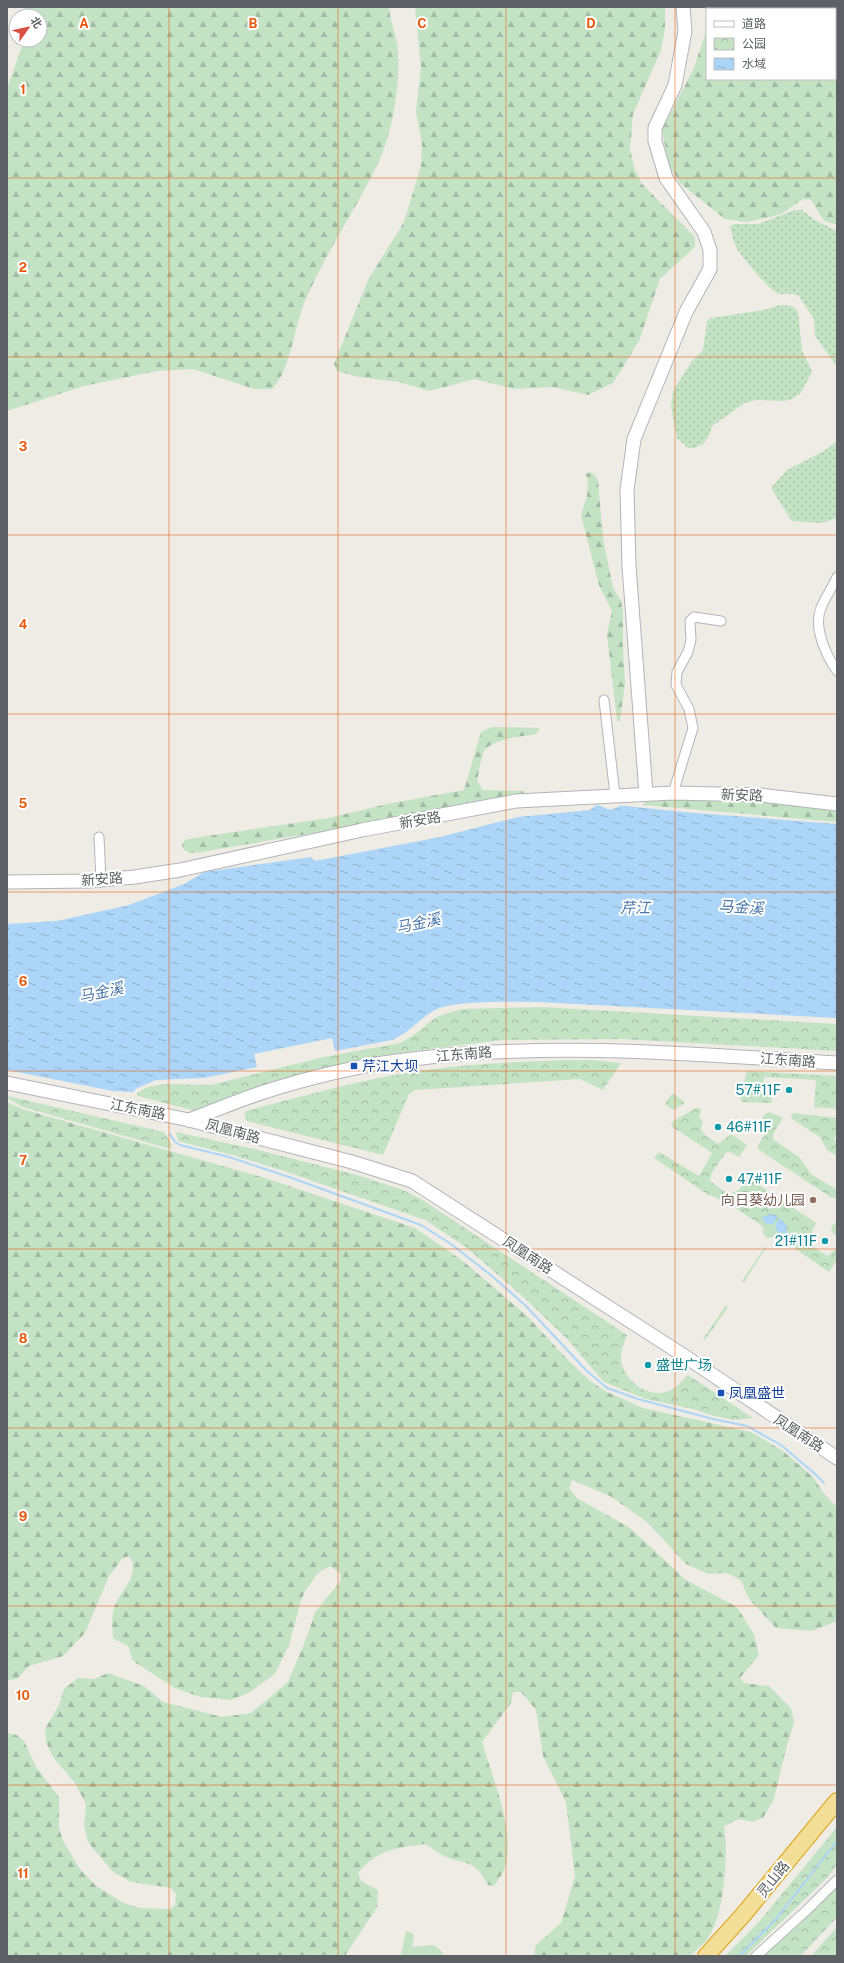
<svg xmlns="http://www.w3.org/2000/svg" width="844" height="1963" viewBox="0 0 844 1963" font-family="'Public Sans','Noto Sans SC',sans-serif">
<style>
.grass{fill:url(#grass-dots)}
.forest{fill:url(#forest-firs)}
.park{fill:url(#park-crowns)}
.garden{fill:#c4e3c5}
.water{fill:url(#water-ripples)}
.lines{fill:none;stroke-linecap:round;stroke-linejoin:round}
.stream{stroke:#acd5f7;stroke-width:2}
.street-casing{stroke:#b2b5b9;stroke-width:11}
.secondary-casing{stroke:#b1b4b9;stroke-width:15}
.highway-casing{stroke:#dea316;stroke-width:18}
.street{stroke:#fff;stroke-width:9}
.secondary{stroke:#fff;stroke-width:13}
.highway{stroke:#f3de97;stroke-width:16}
.grid{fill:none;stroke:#e8590c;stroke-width:1;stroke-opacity:0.55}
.transit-dot{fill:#1a4fb4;stroke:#fff;stroke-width:1.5}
.culture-dot{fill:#0f9aa8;stroke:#fff;stroke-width:1.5}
.education-dot{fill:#8d6e63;stroke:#fff;stroke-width:1.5}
.labels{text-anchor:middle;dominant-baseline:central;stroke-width:4;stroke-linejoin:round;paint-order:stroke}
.street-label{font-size:14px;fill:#5d6064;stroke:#fff}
.transit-label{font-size:14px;fill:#164399;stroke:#fff;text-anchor:start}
.culture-label{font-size:14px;fill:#0d838f;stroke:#fff;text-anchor:start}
.education-label{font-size:14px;fill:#785e54;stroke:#fff;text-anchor:end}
.water-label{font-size:15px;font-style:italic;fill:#4b76a7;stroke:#fff}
.grid-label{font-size:13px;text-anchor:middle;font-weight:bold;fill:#e8590c;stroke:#fff;stroke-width:4;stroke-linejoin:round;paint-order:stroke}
</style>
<defs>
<pattern id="grass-dots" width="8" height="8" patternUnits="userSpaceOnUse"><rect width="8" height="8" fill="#c4e3c5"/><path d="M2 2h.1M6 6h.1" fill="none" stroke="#a2bba4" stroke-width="1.8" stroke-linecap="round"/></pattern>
<pattern id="forest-firs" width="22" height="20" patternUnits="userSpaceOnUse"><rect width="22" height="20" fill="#c4e3c5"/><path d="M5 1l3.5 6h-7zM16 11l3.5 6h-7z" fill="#a2bba4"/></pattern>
<pattern id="park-crowns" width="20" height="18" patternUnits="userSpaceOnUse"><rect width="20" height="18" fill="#c4e3c5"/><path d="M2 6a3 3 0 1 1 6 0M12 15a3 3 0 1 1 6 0" fill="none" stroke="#a2bba4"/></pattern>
<pattern id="water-ripples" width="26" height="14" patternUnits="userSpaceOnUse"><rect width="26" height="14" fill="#acd5f7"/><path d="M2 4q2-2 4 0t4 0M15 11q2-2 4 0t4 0" fill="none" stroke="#8fb0cc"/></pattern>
</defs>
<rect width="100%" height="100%" fill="#eeece5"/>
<g class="grass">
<path d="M795 210H802L815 220 837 231V367L815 336 814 319 798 295C791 293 785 295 779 294 770 292 739 254 735 245 733 240 732 233 730 227L734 224H758Z"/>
<path d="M780 305 792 306 798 311 802 350 812 372 800 394 792 399 784 401 756 400 745 403 712 426 709 436 703 444 694 448H688L677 438 671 407 673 391 692 361 703 350 707 321 711 318 764 310Z"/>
<path d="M837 441V518L821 523 792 521 771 488 787 470 824 451Z"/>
</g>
<g class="forest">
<path d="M25 7H389C390 22 397 36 398 52 400 85 393 129 380 159 357 208 326 252 305 301 294 326 291 370 272 389H254L193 369 157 371 84 386 7 411V89L24 40H40V16H25Z"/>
<path d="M415 7H665V29L661 50 633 114 630 150 635 170 642 184 695 237V247L660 279 639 341 613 383 588 395 553 387 514 389 475 379 429 391 399 382 359 377 337 371 334 364 368 280 404 222 421 166 422 144 416 111 421 67Z"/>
<path d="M707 7H837V225L824 221 811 200 803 199 781 214 770 217 746 222 725 219 681 184 669 166 662 130 693 70 707 29V79H835V9H707V15Z"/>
<path d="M590 472 595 475 598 481 603 538 613 588 621 601 623 611V651L625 683 620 721H617L607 634 612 611 599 585 581 515 587 496 588 481 586 474Z"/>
<path d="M492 727 540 728 536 734C521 737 489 738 483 754 480 762 479 773 477 781L483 790 524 791 525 794 522 796 378 824 301 835 202 852 191 853 184 850 182 845 185 840 194 838 329 818 387 804 464 790 481 732Z"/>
<path d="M719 799H767L837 808V822L643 805 647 801Z"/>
<path d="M7 1102 22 1109 265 1178 415 1228 463 1261 527 1316 570 1362 589 1380 605 1391 643 1408 751 1432 783 1451 812 1476 826 1496 837 1507V1621L812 1631 776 1628 749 1599 741 1580 727 1573 708 1574 686 1564 647 1522 610 1496 572 1480 569 1488 577 1498 630 1528 686 1580 737 1607 754 1634 759 1655 740 1678 744 1683 769 1686 791 1708 794 1723 787 1745 774 1799 763 1818 752 1822 739 1819 724 1826C729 1854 724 1919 706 1941 701 1946 695 1951 690 1956H534L536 1945 561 1923 575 1877 566 1802 543 1756 536 1710 521 1692H513L511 1703 482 1742C492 1777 516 1832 505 1867 503 1874 498 1880 494 1886L488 1885C475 1860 469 1865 446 1857 439 1854 432 1848 425 1844 396 1848 378 1849 358 1873L361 1881 378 1890 377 1907 345 1956H7V1733L17 1735 24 1741 36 1767 59 1797V1828L63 1841 80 1869 96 1886 124 1903 140 1908 170 1909 175 1905 176 1894 171 1888 131 1882 113 1872 88 1842 84 1826 86 1804 75 1783 53 1757 46 1742 45 1729 59 1705 64 1689 78 1678 94 1679 108 1673 144 1686 163 1702 222 1717 251 1713 288 1682 308 1634 315 1612 340 1582 341 1574 330 1566 318 1573 305 1591 301 1601 289 1645 275 1674 250 1692 231 1700 200 1697 175 1688 133 1661 128 1646 113 1638C113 1630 111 1620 113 1612 116 1593 143 1576 129 1556L122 1559 109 1576 85 1633 63 1656 29 1666 17 1679 7 1680Z"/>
</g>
<g class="park">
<path d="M542 1007 837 1024V1051L621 1039 502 1040 399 1053 331 1068 195 1111 138 1096 137 1093 148 1087 166 1084 211 1085 324 1057 400 1043 414 1035 436 1017 461 1009Z"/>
<path d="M591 1060 621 1063 603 1090 580 1079 415 1090 409 1094 383 1155 250 1122C245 1120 244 1117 245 1112L249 1110C299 1097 349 1083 400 1074 463 1063 527 1061 591 1060Z"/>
<path d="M748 1071 837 1076V1109L814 1107 816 1080 764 1077 763 1095H771L772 1103 742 1102 740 1099 746 1074Z"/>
<path d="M674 1094 684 1102V1104L673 1110 665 1104 671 1095Z"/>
<path d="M7 1096 164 1132 172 1145 170 1149 23 1107 7 1098Z"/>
<path d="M696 1108 701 1109 699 1117 703 1122 701 1129 705 1135 718 1144 731 1134 747 1145 739 1157 727 1151 712 1172 710 1181 729 1195 740 1189 747 1177 816 1223 807 1242 827 1256 837 1248V1260L829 1272 730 1204 707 1194 654 1158 659 1152 699 1176 712 1153 671 1126 673 1121Z"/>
<path d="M769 1112 783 1118 773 1134 774 1140 799 1157 811 1174 837 1190V1198H832L758 1149V1145L768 1130 760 1122 765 1114Z"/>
<path d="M793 1113 837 1118V1132L834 1139 837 1143V1156L827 1150 820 1137 792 1119 791 1117Z"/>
<path d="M176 1132 254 1149 357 1175 403 1190 421 1199 627 1335C625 1342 621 1349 621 1356 620 1378 648 1400 669 1391 676 1388 682 1381 688 1375L753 1418 734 1420 711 1415 693 1409 646 1399 604 1382 568 1340 528 1301 466 1247 425 1220 284 1171 236 1156 178 1141Z"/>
<path d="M837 1221V1237L831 1231 832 1226Z"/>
<path d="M765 1247 766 1248 744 1282 742 1281Z"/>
<path d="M726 1305 728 1307 705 1340 703 1339Z"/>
<path d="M837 1827V1865L827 1878 746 1956H725L758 1923Z"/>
<path d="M837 1882V1917L801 1956H761Z"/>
<path d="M837 1927V1956H811Z"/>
</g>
<g class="garden">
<circle cx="770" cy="1231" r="7"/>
<path d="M406 1931 414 1934 412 1946C427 1949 432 1938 445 1956H401Z"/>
</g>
<g class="water">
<path d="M597 805C603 806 608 811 613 809 619 807 619 805 626 806L683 812 837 824V1018L538 1002C515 1002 454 1000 435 1010 419 1019 409 1033 392 1040L335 1051 332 1038 254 1054 257 1067 204 1078 156 1080 137 1088 133 1092 113 1091 7 1070V924L57 921 129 905 184 884 204 872 311 857 315 861 440 837 518 817 590 810Z"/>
<path d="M770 1214 778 1216 773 1224H767L761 1218Z"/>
<path d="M780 1218 786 1225 787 1234 778 1232 775 1225Z"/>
</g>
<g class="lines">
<g class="stream">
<path d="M170 1134 175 1142 180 1145 229 1157 289 1177 421 1225 451 1244 492 1276 525 1305 586 1370 607 1388 638 1399 713 1419 747 1426 781 1445 814 1473 824 1483"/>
<path d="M739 1956 776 1919 837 1841"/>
</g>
<defs>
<g id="street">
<path d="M837 577C832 588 825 598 821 608 813 628 826 655 837 671"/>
<path d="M604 700 615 795"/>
<path d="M673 793 693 728 689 709 676 685 677 672 688 652 691 640 690 621 694 617 721 621"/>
<path d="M99 837 101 880"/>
<path d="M756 1956 807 1910 837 1880"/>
</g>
<g id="secondary">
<path d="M646 794 629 566 627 490 634 439 686 312 710 269V250L704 232 666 178 655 141V128L675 85 685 31 683 7"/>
<path d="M7 882 90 881 135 877 180 870 362 830 516 801 673 793 760 795 837 804"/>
<path d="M7 1083 189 1120 352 1162 412 1181 683 1355 837 1458"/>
<path d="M189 1120C214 1111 239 1100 264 1092 307 1078 361 1065 405 1060 549 1041 693 1054 837 1063"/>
</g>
<path id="highway" d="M706 1956 743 1915 837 1801"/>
</defs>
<use href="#street" class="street-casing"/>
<use href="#secondary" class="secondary-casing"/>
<use href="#highway" class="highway-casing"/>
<use href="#street" class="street"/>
<use href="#secondary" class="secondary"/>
<use href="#highway" class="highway"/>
</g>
<path class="grid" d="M169 7V1956M338 7V1956M506 7V1956M675 7V1956M7 178H837M7 357H837M7 535H837M7 714H837M7 892H837M7 1071H837M7 1249H837M7 1428H837M7 1606H837M7 1785H837"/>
<g class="transit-dot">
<rect x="350" y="1062" width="8" height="8" rx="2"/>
<rect x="717" y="1389" width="8" height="8" rx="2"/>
</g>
<g class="culture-dot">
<circle cx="789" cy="1090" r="4"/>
<circle cx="718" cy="1127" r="4"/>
<circle cx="729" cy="1179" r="4"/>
<circle cx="825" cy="1241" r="4"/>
<circle cx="648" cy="1365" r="4"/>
</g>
<circle class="education-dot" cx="813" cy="1200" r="4"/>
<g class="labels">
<g class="street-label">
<text transform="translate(742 795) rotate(2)">新安路</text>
<text transform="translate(420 820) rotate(-10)">新安路</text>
<text transform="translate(102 879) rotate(-4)">新安路</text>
<text transform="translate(464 1054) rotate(-5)">江东南路</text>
<text transform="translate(788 1060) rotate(4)">江东南路</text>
<text transform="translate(138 1109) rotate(11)">江东南路</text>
<text transform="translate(233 1131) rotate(15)">凤凰南路</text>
<text transform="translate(528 1255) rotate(33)">凤凰南路</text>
<text transform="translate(799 1433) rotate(33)">凤凰南路</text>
<text transform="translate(773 1879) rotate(-51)">灵山路</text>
</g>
<g class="transit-label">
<text x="362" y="1066">芹江大坝</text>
<text x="729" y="1393">凤凰盛世</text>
</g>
<g class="culture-label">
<text x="781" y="1090" text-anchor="end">57#11F</text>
<text x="726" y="1127">46#11F</text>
<text x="737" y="1179">47#11F</text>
<text x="817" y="1241" text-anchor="end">21#11F</text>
<text x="656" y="1365">盛世广场</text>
</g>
<g class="education-label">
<text x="805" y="1200">向日葵幼儿园</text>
</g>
<g class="water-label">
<text x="635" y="907">芹江</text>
<text transform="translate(741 907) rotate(3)">马金溪</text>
<text transform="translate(418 923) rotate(-12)">马金溪</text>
<text transform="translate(101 992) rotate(-12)">马金溪</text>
</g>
</g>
<g class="grid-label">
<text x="84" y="28">A</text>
<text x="253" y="28">B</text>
<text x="422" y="28">C</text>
<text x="591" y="28">D</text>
<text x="23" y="94">1</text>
<text x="23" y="272">2</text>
<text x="23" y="451">3</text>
<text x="23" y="629">4</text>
<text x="23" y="808">5</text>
<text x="23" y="986">6</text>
<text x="23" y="1165">7</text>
<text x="23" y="1343">8</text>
<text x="23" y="1521">9</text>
<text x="23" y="1700">10</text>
<text x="23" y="1878">11</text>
</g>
<rect width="844" height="1963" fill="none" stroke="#5d6064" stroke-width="16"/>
<rect x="706" y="8" width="130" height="72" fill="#ffffff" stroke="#bebfc1"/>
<rect x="714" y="21" width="20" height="6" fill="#ffffff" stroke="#bebfc1"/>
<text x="742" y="28" font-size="12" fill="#5d6064">道路</text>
<rect x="714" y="38" width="20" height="12" fill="url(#park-crowns)" stroke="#bebfc1"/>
<text x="742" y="48" font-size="12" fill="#5d6064">公园</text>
<rect x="714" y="58" width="20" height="12" fill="url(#water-ripples)" stroke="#bebfc1"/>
<text x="742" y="68" font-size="12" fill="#5d6064">水域</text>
<g transform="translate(28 28) rotate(57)"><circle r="19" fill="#ffffff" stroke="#bebfc1"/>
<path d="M0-3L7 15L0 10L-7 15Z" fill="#d94f40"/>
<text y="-6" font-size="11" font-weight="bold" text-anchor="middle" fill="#5d6064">北</text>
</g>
</svg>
